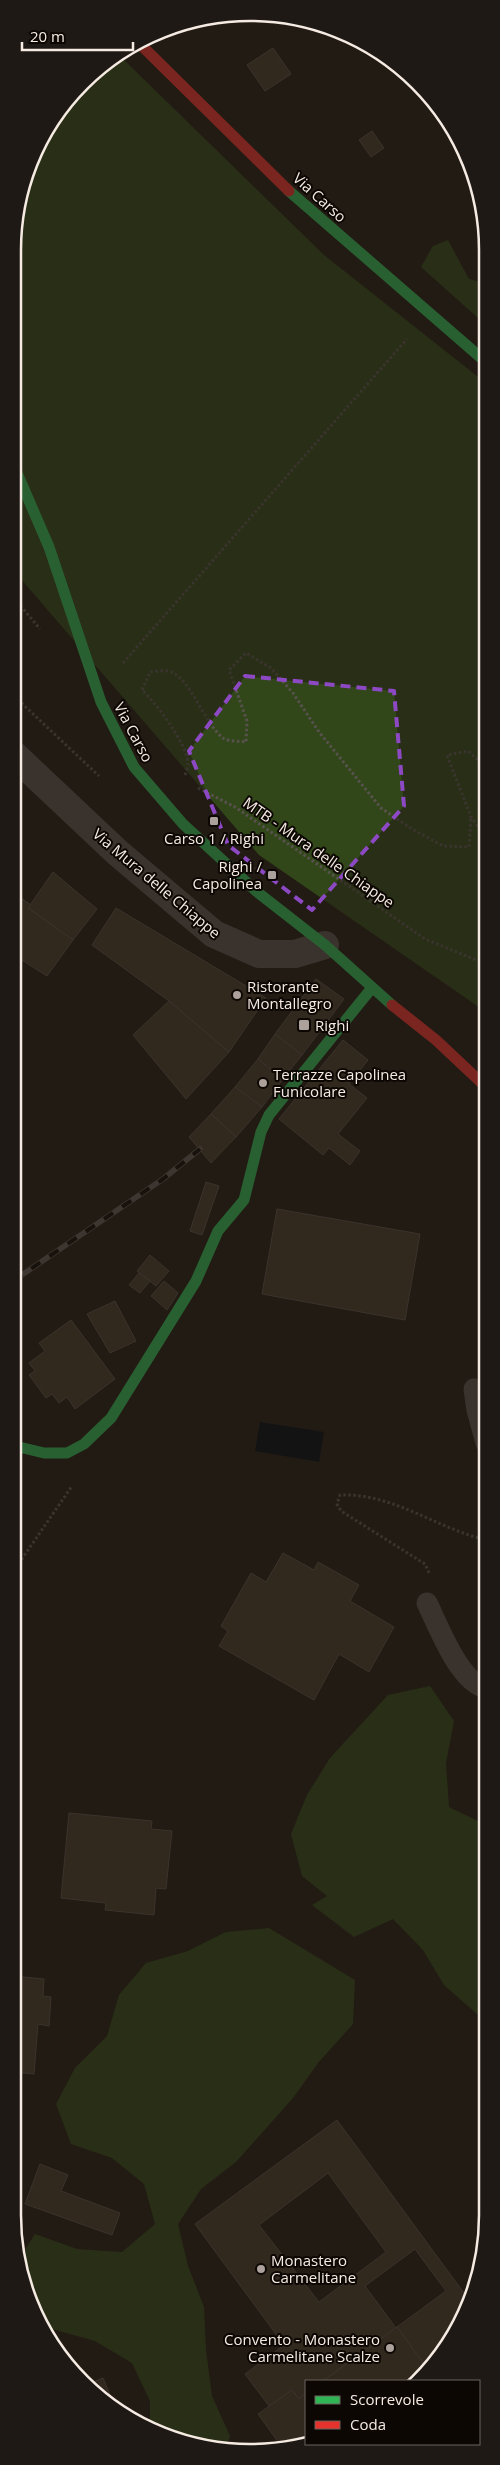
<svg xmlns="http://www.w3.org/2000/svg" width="500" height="2465" viewBox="0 0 500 2465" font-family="'Open Sans',sans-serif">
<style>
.forest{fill:#314719}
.water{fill:#030a12}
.building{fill:#43382b;stroke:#57514b;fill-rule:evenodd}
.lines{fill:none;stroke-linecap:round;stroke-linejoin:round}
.path{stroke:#58524e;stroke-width:3;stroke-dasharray:2.5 2.5;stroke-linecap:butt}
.lane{stroke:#58514c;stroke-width:21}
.street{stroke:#58514c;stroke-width:28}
.fast{stroke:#30b455;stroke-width:11}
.jam{stroke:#e5322d;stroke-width:11}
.rail-casing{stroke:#5e5752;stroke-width:5.5}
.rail{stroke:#0c0703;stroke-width:4;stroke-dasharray:11;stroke-linecap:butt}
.marked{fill:none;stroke:#8d49c4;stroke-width:4;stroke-dasharray:10 6;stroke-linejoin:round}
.poi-dot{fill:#aca29b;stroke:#0c0703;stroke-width:2}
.labels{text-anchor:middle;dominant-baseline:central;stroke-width:4;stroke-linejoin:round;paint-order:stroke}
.street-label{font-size:15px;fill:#f6ebe3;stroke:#0c0703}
.poi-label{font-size:15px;fill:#f6ebe3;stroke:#0c0703;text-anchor:start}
.rim{fill:none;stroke:#f6ebe3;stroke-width:2.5}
</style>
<rect width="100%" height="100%" fill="#221b14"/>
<g class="forest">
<path d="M119 55 324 255 487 384 486 1012 259 855 14 571V219L44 132 105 62Z"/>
<path d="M448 240 469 279 481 282 487 276V326L421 267 433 246Z"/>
<path d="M430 1686 454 1721 446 1763 449 1807 486 1825V2018L477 2014 444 1985 423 1950 393 1919 354 1937 312 1905 327 1896 302 1876 291 1834 307 1795 330 1758 388 1695Z"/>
<path d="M269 1928 355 1980 353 2024 318 2063 293 2098 236 2162 201 2189 178 2224 188 2266 204 2307 206 2350 212 2396 230 2436 226 2450 159 2434 150 2428V2401L132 2363 95 2341 45 2327 30 2306 21 2256 35 2234 77 2249 122 2252 155 2224 144 2184 112 2158 71 2144 56 2104 75 2068 107 2036 119 1995 146 1963 188 1951 226 1932Z"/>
</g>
<path class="water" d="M260 1422 324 1432 319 1462 255 1451Z"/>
<g class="building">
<path d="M273 48 291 74 265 91 247 65Z"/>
<path d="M372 131 384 148 371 157 359 140Z"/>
<path d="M53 872 97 909 73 940 28 908Z"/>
<path d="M14 893 31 905 28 908 73 940 47 976 14 955Z"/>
<path d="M116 908 266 998 229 1052 169 1001 92 945Z"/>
<path d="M316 979 344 999 302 1055 275 1034Z"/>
<path d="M169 1001 229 1052 186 1099 133 1035Z"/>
<path d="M275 1034 302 1055 283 1079 258 1059Z"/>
<path d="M343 1040 368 1060 349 1084 367 1098 338 1134 360 1151 350 1165 329 1148 323 1155 279 1119Z"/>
<path d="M258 1059 283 1079 262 1107 235 1087Z"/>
<path d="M235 1087 262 1107 236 1137 211 1114Z"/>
<path d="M211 1114 236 1137 211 1163 189 1137Z"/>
<path d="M206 1182 219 1186 202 1235 190 1231Z"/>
<path d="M277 1209 420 1234 405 1320 262 1294Z"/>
<path d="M150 1255 169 1271 156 1286 137 1271Z"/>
<path d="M139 1273 150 1281 140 1293 129 1285Z"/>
<path d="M164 1281 178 1293 167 1310 151 1296Z"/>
<path d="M115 1301 136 1341 110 1353 87 1314Z"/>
<path d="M71 1320 115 1379 75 1409 67 1397 59 1403 52 1394 46 1398 29 1375 35 1371 29 1363 45 1351 39 1343Z"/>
<path d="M283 1553 314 1570 318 1562 359 1585 350 1601 394 1627 369 1672 339 1654 314 1700 219 1646 228 1631 221 1626 251 1573 266 1582Z"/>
<path d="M69 1813 152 1821 151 1829 172 1831 166 1889 156 1888 154 1915 105 1910 106 1903 61 1898Z"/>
<path d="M13 1976 44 1979 43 1996 51 1997 49 2026 38 2024 34 2074 13 2072Z"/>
<path d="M337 2120 469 2300 463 2320 426 2367 397 2327 446 2291 415 2249 365 2286 396 2328 323 2381H306V2393L299 2399 292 2390 269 2406 245 2374 284 2345 195 2224ZM328 2173 386 2252 319 2302 259 2225Z"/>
<path d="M40 2164 68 2175 61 2191 120 2213 112 2235 25 2204Z"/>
<path d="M397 2327 426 2367 406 2381H323Z"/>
<path d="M428 2365 416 2381H406L426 2367Z"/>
<path d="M103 2378 114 2404 86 2385Z"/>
<path d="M292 2390 299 2399 306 2393V2443L281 2446 258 2414Z"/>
</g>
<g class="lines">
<g class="path">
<path d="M14 598 40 629"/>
<path d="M123 663 407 339"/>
<path d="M14 696 99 776"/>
<path d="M185 775C186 772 188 767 188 764 188 745 156 703 142 690L150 672C157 671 167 669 173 673 191 681 205 724 223 738 229 742 240 741 246 742L247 721 229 670 246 653 271 668 293 693 319 732 381 808 412 829 443 846 469 847 471 817"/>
<path d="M198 788 235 807 425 939 486 964"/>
<path d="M486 880 481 831 471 817 447 755 468 751 487 768"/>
<path d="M13 1572 72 1486"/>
<path d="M429 1573 425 1564 341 1511 337 1504 340 1495C393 1493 436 1528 486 1540"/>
</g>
<g class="lane">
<path d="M474 1389 477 1410 486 1443"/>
<path d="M427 1603C439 1627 459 1682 486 1688"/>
</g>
<path class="street" d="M14 755 118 853 214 934 259 954H295L325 945"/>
<g class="fast">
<path d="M289 191 487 363"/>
<path d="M14 466 49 547 101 702 134 767 183 824 256 891 325 945 392 1005"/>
<path d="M13 1448 19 1447 44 1453H67L84 1444 111 1418 196 1281 218 1231 244 1200 261 1132 269 1115 371 989"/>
</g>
<g class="jam">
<path d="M140 44 289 191"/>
<path d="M392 1005 436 1040 486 1087"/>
</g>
<defs>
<path id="rail" d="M13 1281 163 1179 200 1149"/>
</defs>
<use href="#rail" class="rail-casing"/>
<use href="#rail" class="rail"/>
</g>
<path d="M0 0H500V2465H0ZM245 676 394 691 404 806 312 910 228 845 189 751Z" fill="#221b14" fill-opacity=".55" fill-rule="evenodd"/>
<path class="marked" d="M245 676 394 691 404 806 312 910 228 845 189 751Z"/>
<g class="poi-dot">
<rect x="209" y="816" width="10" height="10" rx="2.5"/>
<rect x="267" y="870" width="10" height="10" rx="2.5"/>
<circle cx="237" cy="995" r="5"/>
<rect x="298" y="1019" width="12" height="12" rx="2.5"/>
<circle cx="263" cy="1083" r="5"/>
<circle cx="261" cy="2269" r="5"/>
<circle cx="390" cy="2348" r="5"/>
</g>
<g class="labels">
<g class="street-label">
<text transform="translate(320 197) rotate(42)">Via Carso</text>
<text transform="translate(134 732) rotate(62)">Via Carso</text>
<text transform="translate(319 852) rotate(35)">MTB - Mura delle Chiappe</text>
<text transform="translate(157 883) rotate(40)">Via Mura delle Chiappe</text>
</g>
<g class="poi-label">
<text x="214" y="838" text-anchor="middle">Carso 1 / Righi</text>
<text x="262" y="866" text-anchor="end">Righi /<tspan x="262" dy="17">Capolinea</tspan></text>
<text x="247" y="986">Ristorante<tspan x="247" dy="17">Montallegro</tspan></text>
<text x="315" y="1025">Righi</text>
<text x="273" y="1074">Terrazze Capolinea<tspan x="273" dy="17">Funicolare</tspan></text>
<text x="271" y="2260">Monastero<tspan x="271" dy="17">Carmelitane</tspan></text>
<text x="380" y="2339" text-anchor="end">Convento - Monastero<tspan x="380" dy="17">Carmelitane Scalze</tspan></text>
</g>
</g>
<path d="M0 0H500V2465H0ZM250 21H250A229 229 0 0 1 479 250V2215A229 229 0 0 1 250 2444H250A229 229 0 0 1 21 2215V250A229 229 0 0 1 250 21Z" fill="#1f1915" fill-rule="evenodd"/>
<path class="rim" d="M250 21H250A229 229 0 0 1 479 250V2215A229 229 0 0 1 250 2444H250A229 229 0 0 1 21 2215V250A229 229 0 0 1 250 21Z"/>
<rect x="305" y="2380" width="175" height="65" fill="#0c0703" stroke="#6a625d"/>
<rect x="315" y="2396" width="25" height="8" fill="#30b455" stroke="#6a625d"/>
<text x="350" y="2405" font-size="15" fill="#f6ebe3">Scorrevole</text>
<rect x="315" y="2421" width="25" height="8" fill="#e5322d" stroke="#6a625d"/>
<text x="350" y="2430" font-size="15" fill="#f6ebe3">Coda</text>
<path d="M22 42v8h111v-8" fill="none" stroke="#f6ebe3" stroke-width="2.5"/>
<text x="30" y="42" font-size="15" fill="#f6ebe3" stroke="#0c0703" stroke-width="4" paint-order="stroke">20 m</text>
</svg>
